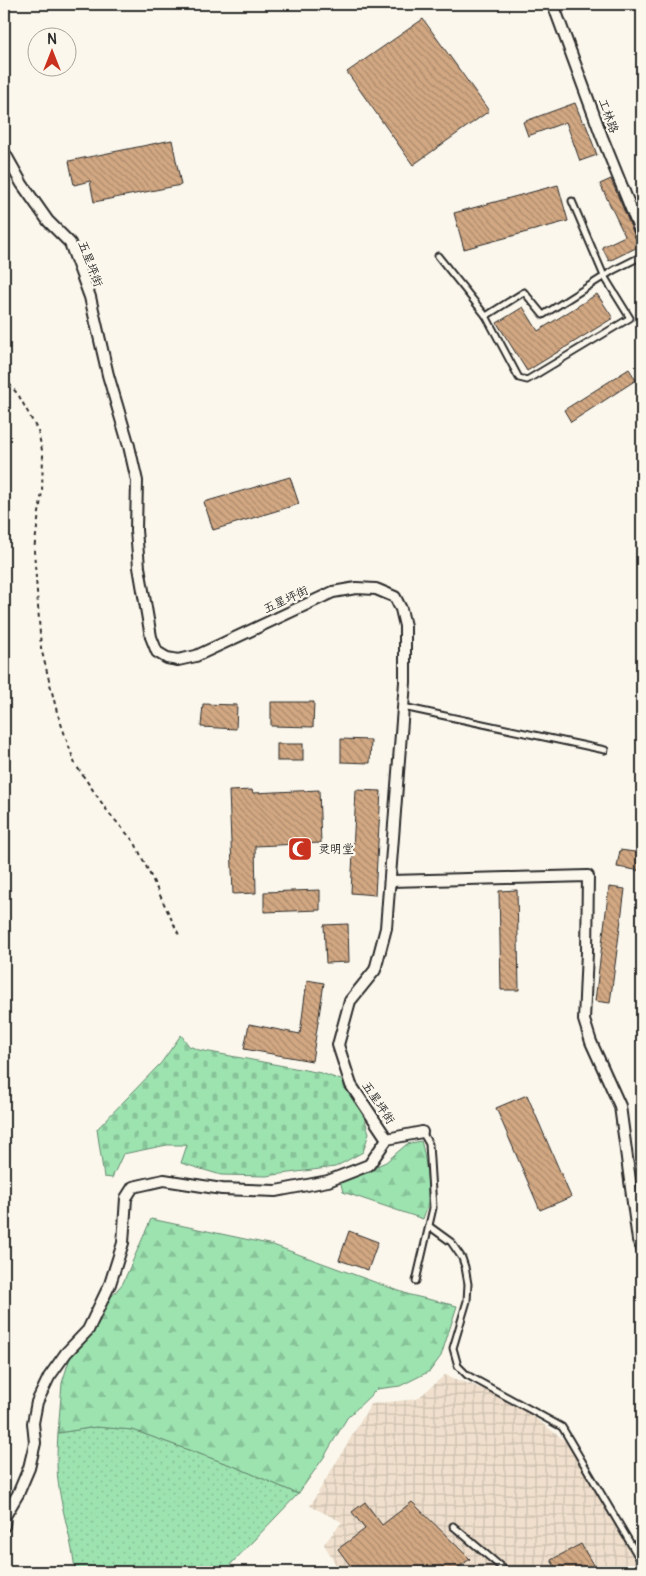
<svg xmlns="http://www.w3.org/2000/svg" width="646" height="1576" viewBox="0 0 646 1576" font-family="Pangolin,'LXGW WenKai TC',sans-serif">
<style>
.industrial{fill:url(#industrial-grid)}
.grass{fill:url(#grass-dots);stroke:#64876e}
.forest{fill:url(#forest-firs);stroke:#64876e}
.cemetery{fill:url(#cemetery-stones);stroke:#64876e}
.building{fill:url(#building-back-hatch);stroke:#2b2b2b}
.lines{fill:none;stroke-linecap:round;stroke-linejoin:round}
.service-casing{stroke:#2b2b2b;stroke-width:9}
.minor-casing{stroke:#2b2b2b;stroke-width:14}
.path{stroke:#2b2b2b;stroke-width:2;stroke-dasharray:4 4;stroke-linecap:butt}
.service{stroke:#fbf7ec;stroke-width:5}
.minor{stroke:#fbf7ec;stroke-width:10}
.labels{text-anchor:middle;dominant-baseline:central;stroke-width:4.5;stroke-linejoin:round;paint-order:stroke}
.street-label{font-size:12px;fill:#2b2b2b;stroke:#fbf7ec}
.poi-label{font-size:12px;fill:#2b2b2b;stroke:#fbf7ec;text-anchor:start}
</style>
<defs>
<pattern id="industrial-grid" width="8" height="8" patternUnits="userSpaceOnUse" patternTransform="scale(1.25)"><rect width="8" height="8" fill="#efdfcc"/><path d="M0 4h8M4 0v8" fill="none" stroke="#cdc0af"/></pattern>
<pattern id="grass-dots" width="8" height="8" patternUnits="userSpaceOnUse" patternTransform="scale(1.25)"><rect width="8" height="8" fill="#9de3b0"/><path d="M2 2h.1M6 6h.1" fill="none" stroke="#87c398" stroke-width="1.8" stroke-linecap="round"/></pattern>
<pattern id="forest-firs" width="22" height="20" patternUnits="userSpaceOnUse" patternTransform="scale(1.25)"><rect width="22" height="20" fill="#9de3b0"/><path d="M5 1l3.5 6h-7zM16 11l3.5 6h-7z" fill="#87c398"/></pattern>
<pattern id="cemetery-stones" width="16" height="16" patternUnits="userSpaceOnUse" patternTransform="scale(1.25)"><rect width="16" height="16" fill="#9de3b0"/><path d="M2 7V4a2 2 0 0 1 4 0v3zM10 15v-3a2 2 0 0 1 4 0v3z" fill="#87c398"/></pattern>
<pattern id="building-back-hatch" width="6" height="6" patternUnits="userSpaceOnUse" patternTransform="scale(1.25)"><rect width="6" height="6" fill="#d2a883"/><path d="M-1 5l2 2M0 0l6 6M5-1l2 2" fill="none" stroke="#ab896b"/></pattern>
</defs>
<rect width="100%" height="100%" fill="#fbf7ec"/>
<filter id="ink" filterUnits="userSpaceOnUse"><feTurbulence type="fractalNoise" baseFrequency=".02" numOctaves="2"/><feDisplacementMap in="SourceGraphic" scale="10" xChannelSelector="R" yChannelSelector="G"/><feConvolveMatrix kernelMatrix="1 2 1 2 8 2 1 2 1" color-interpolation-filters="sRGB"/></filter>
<g filter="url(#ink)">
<path class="industrial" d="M445 1375 510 1399 568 1443 642 1572H340L324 1544 342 1522 310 1506 371 1404 417 1399Z"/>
<path class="grass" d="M96 1427 133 1430 236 1467 298 1494 229 1566 225 1572H75C73 1544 63 1516 59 1488 56 1470 57 1451 58 1433Z"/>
<g class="forest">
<path d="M421 1141C426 1156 430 1192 427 1208 426 1211 424 1215 423 1219L343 1192 341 1184 344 1180 386 1162 407 1144Z"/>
<path d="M151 1219 273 1245 410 1295 457 1306 441 1356 430 1371 400 1386 377 1389 347 1418 324 1457 298 1494 236 1467 133 1430 96 1427 58 1433 62 1383 73 1348 101 1309 123 1283Z"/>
</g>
<path class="cemetery" d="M181 1035 189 1046 199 1050 321 1073 344 1081 364 1117 369 1133 363 1152 335 1167 266 1176 221 1175 181 1163 187 1145H167L123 1154 112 1178 104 1177 97 1129 161 1063Z"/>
<g class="building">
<path d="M423 19 489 111 413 165 347 72Z"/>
<path d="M575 103 583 123 585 122 597 155 580 161 566 122 528 136 523 122Z"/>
<path d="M172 140 181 185 94 202 90 181 74 185 69 161Z"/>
<path d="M611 179 636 239 642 245 609 261 602 247 625 236 600 184Z"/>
<path d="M558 185 568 221 464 249 454 213Z"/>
<path d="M597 294 613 318 527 371 497 323 523 307 538 331Z"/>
<path d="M629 369 636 380 571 422 564 410Z"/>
<path d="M290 477 299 504 213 530 204 502Z"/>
<path d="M271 702H314L313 727 271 726Z"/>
<path d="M203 704 237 705 236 729 201 727Z"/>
<path d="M341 739 371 740 370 763 341 762Z"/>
<rect x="277" y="744" width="26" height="17"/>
<path d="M252 790 253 793 319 790 321 843 255 846 256 893 233 894 229 791Z"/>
<path d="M356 790 381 791 375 895 351 893Z"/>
<path d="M620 850 642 853V871L617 867Z"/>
<path d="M609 887 625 889 610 1003 595 1001Z"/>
<path d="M320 890V910L264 912V892Z"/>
<path d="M517 890 519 990H501L499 891Z"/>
<path d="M348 924 349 962 326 963 324 925Z"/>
<path d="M307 980 324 983 312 1061 244 1049 249 1024 300 1034Z"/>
<path d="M527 1095 571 1197 540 1210 496 1108Z"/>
<path d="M349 1231 378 1242 368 1270 339 1260Z"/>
<path d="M365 1502 382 1525 412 1502 470 1559 452 1572H355L338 1549 365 1529 352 1512Z"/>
<path d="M581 1544 597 1572H558L551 1560Z"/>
</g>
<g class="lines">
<defs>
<g id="service">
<path d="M438 256 486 316 519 378 527 380 630 318 604 276 572 201"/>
<path d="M486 316 524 292 543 315 614 270 642 256"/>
<path d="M403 707 605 750"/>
<path d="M429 1226 451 1242 462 1258 465 1267 468 1284 467 1301 453 1348 458 1366 467 1375 562 1427 642 1563"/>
<path d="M416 1281 433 1208 429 1144 422 1132"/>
<path d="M453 1526 507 1572"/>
</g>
<g id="minor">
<path d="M553 4 602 137 642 236"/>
<path d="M4 152 22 184 48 221 70 243 90 297 108 375 129 446 137 481 136 530 139 567 151 637 157 652 167 658 178 660 196 656 333 592 356 588 376 589 395 597 401 609 405 626V682L386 928 375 970 350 1001 338 1045 351 1085 387 1139"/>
<path d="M391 881 588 876 587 952 584 1020 591 1042 620 1106 638 1240 642 1248"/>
<path d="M4 1526 5 1516 18 1494 29 1468 35 1443 33 1423 37 1402 49 1377 66 1353 88 1330 110 1284 123 1243 126 1198 133 1187 164 1180 222 1189 276 1191 328 1181 369 1165 387 1139 422 1132"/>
</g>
</defs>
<use href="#service" class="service-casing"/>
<use href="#minor" class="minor-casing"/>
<path class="path" d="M4 377 19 396 38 431 43 455 42 491 34 550 41 648 57 712 75 764 108 812 135 843 179 935"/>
<use href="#service" class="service"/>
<use href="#minor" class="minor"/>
</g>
</g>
<defs>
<symbol id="mosque-square" viewBox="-11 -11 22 22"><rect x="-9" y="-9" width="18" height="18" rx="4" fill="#c8321e" stroke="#fbf7ec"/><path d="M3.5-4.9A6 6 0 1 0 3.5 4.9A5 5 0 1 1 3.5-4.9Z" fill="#fff"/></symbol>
</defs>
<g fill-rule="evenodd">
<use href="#mosque-square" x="286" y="835" width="28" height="28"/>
</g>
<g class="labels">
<g class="street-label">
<text transform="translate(608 116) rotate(70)">工林路</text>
<text transform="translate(90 264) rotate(69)">五星坪街</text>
<text transform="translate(286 600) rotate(-25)">五星坪街</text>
<text transform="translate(378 1103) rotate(56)">五星坪街</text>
</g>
<g class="poi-label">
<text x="318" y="849">灵明堂</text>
</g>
</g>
<rect width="646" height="1576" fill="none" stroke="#fbf7ec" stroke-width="20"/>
<rect x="10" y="10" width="626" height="1556" fill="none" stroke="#2b2b2b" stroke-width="2" filter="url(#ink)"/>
<g transform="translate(52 52)"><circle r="24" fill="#fbf7ec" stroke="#a8a59f"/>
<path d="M0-4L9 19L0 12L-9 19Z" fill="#c8321e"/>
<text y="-8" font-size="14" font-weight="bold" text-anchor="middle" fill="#2b2b2b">N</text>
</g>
</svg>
